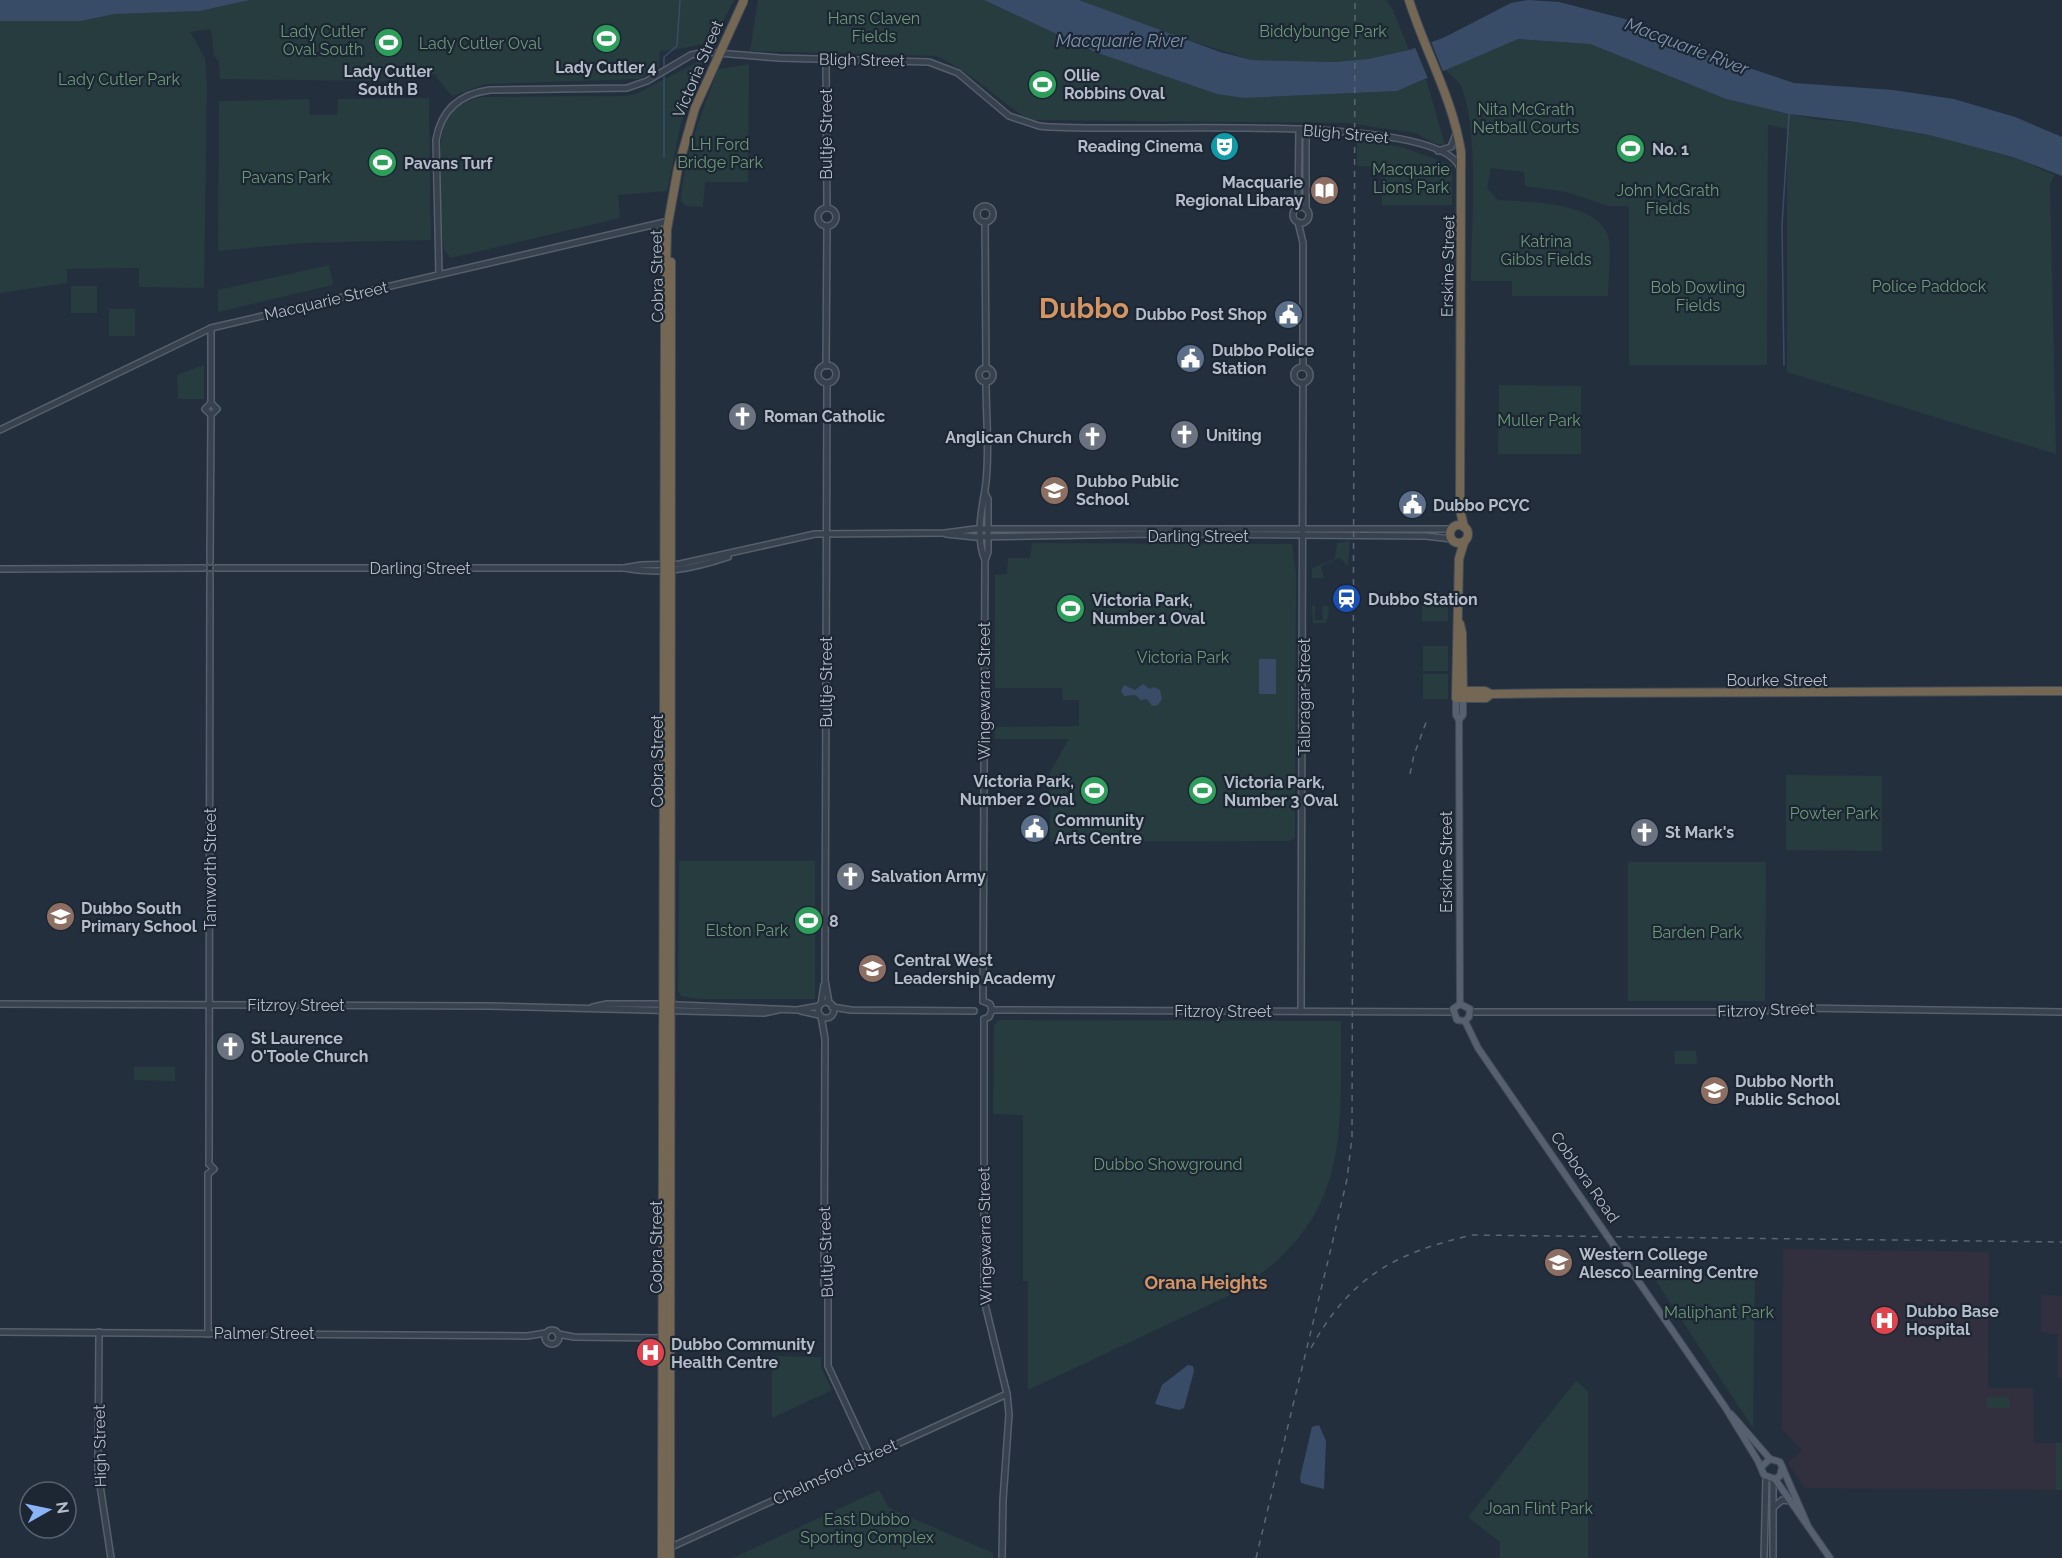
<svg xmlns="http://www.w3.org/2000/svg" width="2062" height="1558" viewBox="0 0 2062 1558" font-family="Raleway,sans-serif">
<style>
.medical{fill:#32303f}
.green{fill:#263c3f}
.water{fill:#394c67}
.pier{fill:#242f3e}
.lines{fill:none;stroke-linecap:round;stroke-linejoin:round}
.stream{stroke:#394c67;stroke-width:1.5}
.minor-casing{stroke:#565f6c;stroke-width:8}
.major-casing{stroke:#414a57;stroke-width:8}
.highway-casing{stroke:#434c59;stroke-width:10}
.minor{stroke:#38414e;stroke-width:5}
.major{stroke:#56606e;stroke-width:6}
.highway{stroke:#746855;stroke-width:8}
.rail{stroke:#5a6575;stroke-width:1.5;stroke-dasharray:6 6;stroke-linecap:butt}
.highway-bridge-casing{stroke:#434c59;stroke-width:10;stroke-linecap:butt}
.highway-bridge{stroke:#746855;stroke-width:8}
.labels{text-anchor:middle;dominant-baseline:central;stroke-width:4.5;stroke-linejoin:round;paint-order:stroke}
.park-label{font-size:16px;fill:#6b9a76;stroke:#1d2633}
.street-label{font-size:16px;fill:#b4bcc9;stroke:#1d2633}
.poi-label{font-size:16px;font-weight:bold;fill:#b4bcc9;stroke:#1d2633;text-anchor:start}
.water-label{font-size:18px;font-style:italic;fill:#7c92b1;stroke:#1d2633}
.neighbourhood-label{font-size:18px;font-weight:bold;fill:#d59563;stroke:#1d2633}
.town-label{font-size:28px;font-weight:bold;fill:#d59563;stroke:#1d2633}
</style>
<rect width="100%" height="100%" fill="#242f3e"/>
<g class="medical">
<path d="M1783 1249 1989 1252 1988 1388H2033L2034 1443H2056V1490L1805 1488 1788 1463 1802 1450 1782 1429Z"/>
<path d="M2041 1295 2062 1296V1378H2058V1335L2041 1332Z"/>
</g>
<g class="green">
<path d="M250 0H734L712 43C693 45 678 51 660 51L659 67 639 79 486 84 452 96 437 78 436 74 383 81 220 79 219 61 214 56 211 29 190 32 205 58 207 85 204 288 139 287V268L67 269V283L0 293V21H81L115 14 200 11Z"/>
<path d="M758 0H984L1095 52 1218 94 1244 98 1397 91 1426 79 1445 145 1436 144 1415 133 1347 123 1029 120C998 100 969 70 936 56L750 51Z"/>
<path d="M1079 0H1386L1393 10 1409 50 1368 59 1335 62 1252 60 1165 33Z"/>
<path d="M1518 39 1589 44 1726 99 1813 119 1856 122 1929 135 2013 157 2055 175 2050 184 2056 454 1787 372V129L1768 125 1767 365H1629V206H1609L1566 192 1525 186 1524 172 1491 168 1487 188 1498 200C1527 202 1597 201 1608 236 1612 250 1608 280 1608 296H1512V281H1471C1471 229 1480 132 1461 86 1458 79 1449 76 1446 70L1500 44Z"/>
<path d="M703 59 681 123 667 191 618 195 620 218 451 258 444 250C442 220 433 143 447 119 455 106 468 100 482 97L625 96 636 94Z"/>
<path d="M749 64 748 182H705L703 207 686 206 681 202C683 157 703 110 718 69Z"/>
<path d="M429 98 431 240 303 243 218 251 219 101 309 99 310 115H337L338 99Z"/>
<path d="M1357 140 1402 147 1452 165V205H1382L1381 167 1357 166Z"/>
<path d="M329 265 333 285 218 312V290Z"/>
<rect x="71" y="286" width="26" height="27"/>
<rect x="109" y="309" width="26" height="27"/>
<path d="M204 365V399H178L177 375Z"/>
<path d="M1499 385 1581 386V454H1498Z"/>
<path d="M1350 541 1348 566 1340 558 1321 566 1324 578H1312V568L1335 559 1337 543Z"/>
<path d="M1032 543 1292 544 1296 574 1295 838 1289 841 1050 842V772L1069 739H995V727L1079 726V700H1063L1062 688H995V575L1007 574 1008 558H1030Z"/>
<rect x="1422" y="595" width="26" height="26"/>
<path d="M1312 606H1315V620H1323L1322 606H1329L1328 618 1325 623H1313Z"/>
<rect x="1423" y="646" width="25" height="25"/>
<rect x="1423" y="674" width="25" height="25"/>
<path d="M1786 775 1882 776V851L1786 850Z"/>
<path d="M679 861H815V999H700L681 996 678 991Z"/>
<path d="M1628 862H1766L1765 1001H1628Z"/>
<path d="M1000 1020 1341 1021C1341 1147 1349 1223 1228 1296L1028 1390V1281H1023V1115L993 1114 994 1025Z"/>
<path d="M1674 1051H1696L1697 1064H1675Z"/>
<path d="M134 1067H175V1081L134 1080Z"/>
<path d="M1652 1275 1755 1277 1753 1428Z"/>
<path d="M772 1356 821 1357V1367L832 1390 772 1418Z"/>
<path d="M1576 1381 1588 1391V1558H1500V1542L1468 1517Z"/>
<path d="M1987 1397H2009L2010 1408H1987Z"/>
<rect x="2056" y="1443" width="6" height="47"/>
<path d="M879 1490 889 1508 993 1553V1558H733Z"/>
</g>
<g class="water">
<path d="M0 0H250L200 11 115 14 81 21H0Z"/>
<path d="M984 0H1079L1220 52 1252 60 1335 62 1368 59 1409 50 1443 38 1511 3 1528 0 1559 2 1625 19 1692 49 1794 83 1893 90 1954 99 2015 117 2062 137V176L2013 157 1929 135 1856 122 1789 114 1726 99 1590 44 1518 39 1397 91 1244 98 1217 94 1095 52Z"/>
<rect x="1259" y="659" width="17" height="35"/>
<path d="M1143 684 1150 689 1154 687 1160 690 1162 699 1158 705 1152 706 1147 699 1141 700 1135 695 1124 696 1121 691 1124 685 1135 690Z"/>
<path d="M1188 1365 1193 1366 1194 1371 1184 1408 1179 1410 1155 1404 1162 1385Z"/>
<path d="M1319 1425 1326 1441 1324 1489 1301 1483 1300 1478 1312 1427Z"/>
</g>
<path class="pier" d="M1430 39 1444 74 1429 81 1414 45Z"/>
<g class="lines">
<g class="stream">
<path d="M664 67V57L677 46 680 0"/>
<path d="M664 76V157"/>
<path d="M1784 365 1782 225 1789 114"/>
</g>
<defs>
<g id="minor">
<path d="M826 59 827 208"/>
<path d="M1438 151 1451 147 1456 134"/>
<circle cx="985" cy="214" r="8"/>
<circle cx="1301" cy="215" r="8"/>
<path d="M1298 208 1299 129"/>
<circle cx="827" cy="217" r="9"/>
<path d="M1306 209V130"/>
<path d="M985 222 986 368"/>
<path d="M1298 222 1303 243V367"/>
<path d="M652 226 659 228 665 239"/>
<path d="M439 274 436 140C441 110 459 94 490 90L627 88 647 81 691 55 705 52 779 58 929 62 958 73 1009 116 1039 126C1104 135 1437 109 1460 168"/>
<path d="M211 328V403"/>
<circle cx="827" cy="374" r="9"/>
<path d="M826 366 827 226"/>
<circle cx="1302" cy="375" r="8"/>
<circle cx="986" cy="375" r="7"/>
<path d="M827 383 825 980 829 1003"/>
<path d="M211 415 205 409 211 403"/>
<path d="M211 415 217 409 211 403"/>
<path d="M0 430 211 328 669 221"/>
<path d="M946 534 975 537 1157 534 1425 536 1452 539"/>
<path d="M985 560C976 539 981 512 985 490 990 456 986 417 986 382"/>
<path d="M210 562 211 415"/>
<path d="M216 568H624C661 575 692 569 728 557"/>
<path d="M624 568 641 565 680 564 815 534 945 533 975 529H1452"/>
<path d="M0 569 204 568"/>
<path d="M983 1001 985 560 988 552V499L985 493"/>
<path d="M983 1001 990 1004 992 1010 989 1017 984 1019"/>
<circle cx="826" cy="1010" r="8"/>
<path d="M0 1004 490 1006 764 1013 778 1010"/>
<path d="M821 1004 824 985"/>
<path d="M593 1007 607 1004H654L797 1010 819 1006"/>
<path d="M832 1007 851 1010 974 1011"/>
<path d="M992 1010 1453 1012"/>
<path d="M801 1011 819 1015"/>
<path d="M1301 1011 1303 383"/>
<path d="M1470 1012H1746L1799 1008 2062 1012"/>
<path d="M821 1016 825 1039 824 1284 828 1298V1366L870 1456"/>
<path d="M984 1019V1300L1007 1394 1009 1414 1003 1500 1002 1558"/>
<path d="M209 1164 210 574"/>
<path d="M208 1174 214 1169 209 1164"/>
<circle cx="552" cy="1337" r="7"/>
<path d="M0 1332 527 1336 546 1333"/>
<path d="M99 1332 98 1472 111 1558"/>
<path d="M208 1334V1174"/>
<path d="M558 1334 574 1337 662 1338"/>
<path d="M1773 1479V1558"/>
<path d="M1774 1507 1782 1500 1791 1501"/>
<path d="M669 1548 1007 1394"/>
<path d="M1764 1558 1766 1477"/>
</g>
<g id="major">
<path d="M1456 698V715L1459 720 1460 1004"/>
<path d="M1459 720 1463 715V698"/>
<path d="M1460 1004 1453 1009 1457 1020 1465 1021"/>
<path d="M1460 1004 1470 1009 1469 1017 1465 1021"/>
<path d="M1465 1021 1478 1048 1725 1407 1758 1461 1764 1475 1775 1479 1780 1476 1782 1467"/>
<path d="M1731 1414 1770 1459"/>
<path d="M1761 1467 1770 1459 1780 1462 1808 1526"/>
<path d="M1775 1479 1830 1558"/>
</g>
<g id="highway">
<path d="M1409 0C1425 51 1453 99 1461 152L1460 510 1464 527"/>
<circle cx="1459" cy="534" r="9"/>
<path d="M1464 542 1459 559 1456 698H1486L1491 694 1567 693 2062 691"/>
<path d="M1460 624 1462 633 1463 698"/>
<path d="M1460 691H1485L1491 694"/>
<path d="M662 1558 665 313 667 229 678 168 695 108"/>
<path d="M670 1558 671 262"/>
</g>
</defs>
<use href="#minor" class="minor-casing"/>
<use href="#major" class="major-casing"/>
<use href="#highway" class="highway-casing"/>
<use href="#minor" class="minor"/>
<use href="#major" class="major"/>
<use href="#highway" class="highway"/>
<g class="rail">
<path d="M1410 774 1414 755 1428 717"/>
<path d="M1311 1348C1350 1277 1395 1253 1472 1235L2062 1242"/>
<path d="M1256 1558 1333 1240 1347 1179 1352 1137 1355 0"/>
</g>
<defs>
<path id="highway-bridge" d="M695 108 744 0"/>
</defs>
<use href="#highway-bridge" class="highway-bridge-casing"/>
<use href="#highway-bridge" class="highway-bridge"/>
</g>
<defs>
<symbol id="stadium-disc" viewBox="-11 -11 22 22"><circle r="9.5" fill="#2e9e5b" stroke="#1d2633"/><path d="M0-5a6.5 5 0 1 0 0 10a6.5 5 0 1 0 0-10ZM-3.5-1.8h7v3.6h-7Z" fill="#fff"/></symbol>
<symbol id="theatre-disc" viewBox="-11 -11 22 22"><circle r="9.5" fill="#0f9aa8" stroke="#1d2633"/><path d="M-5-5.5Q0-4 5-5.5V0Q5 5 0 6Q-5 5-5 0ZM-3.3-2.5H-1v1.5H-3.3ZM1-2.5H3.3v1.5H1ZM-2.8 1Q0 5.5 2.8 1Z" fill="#fff"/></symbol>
<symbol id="library-disc" viewBox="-11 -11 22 22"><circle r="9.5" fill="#8d6e63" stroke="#1d2633"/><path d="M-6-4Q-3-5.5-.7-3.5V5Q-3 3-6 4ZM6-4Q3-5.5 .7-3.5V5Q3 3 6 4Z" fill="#fff"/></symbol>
<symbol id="civic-disc" viewBox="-11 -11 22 22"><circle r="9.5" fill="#5c6f8a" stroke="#1d2633"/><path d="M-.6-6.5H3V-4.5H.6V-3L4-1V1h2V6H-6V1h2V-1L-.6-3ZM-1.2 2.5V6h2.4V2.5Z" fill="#fff"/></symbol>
<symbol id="church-disc" viewBox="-11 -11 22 22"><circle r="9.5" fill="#6b7280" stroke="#1d2633"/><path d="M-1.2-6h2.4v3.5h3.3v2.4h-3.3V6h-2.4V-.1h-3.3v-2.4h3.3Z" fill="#fff"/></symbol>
<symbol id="school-disc" viewBox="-11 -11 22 22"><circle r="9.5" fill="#8d6e63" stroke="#1d2633"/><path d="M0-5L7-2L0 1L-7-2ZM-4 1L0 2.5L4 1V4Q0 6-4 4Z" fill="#fff"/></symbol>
<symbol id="station-disc" viewBox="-11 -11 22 22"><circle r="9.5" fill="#1a4fb4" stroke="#1d2633"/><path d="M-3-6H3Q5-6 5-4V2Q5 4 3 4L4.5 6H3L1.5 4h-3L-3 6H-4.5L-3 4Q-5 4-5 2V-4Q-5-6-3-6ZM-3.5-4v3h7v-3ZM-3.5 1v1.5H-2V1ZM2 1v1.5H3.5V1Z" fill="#fff"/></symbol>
<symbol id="university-disc" viewBox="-11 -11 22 22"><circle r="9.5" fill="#8d6e63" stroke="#1d2633"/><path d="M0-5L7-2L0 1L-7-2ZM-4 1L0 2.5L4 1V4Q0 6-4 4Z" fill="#fff"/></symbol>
<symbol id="hospital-disc" viewBox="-11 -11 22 22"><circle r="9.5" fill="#e0444e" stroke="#1d2633"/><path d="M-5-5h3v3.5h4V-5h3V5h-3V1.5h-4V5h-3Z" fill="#fff"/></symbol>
</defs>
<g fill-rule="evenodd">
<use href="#stadium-disc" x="590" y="22" width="33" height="33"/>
<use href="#stadium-disc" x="372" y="26" width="33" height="33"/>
<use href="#stadium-disc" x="1026" y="68" width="33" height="33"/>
<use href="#theatre-disc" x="1208" y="130" width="33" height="33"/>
<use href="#stadium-disc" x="1614" y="132" width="33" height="33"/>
<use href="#stadium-disc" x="366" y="146" width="33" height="33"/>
<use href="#library-disc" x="1308" y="174" width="33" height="33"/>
<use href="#civic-disc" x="1272" y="298" width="33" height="33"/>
<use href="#civic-disc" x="1174" y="342" width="33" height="33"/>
<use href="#church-disc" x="726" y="400" width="33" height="33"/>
<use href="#church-disc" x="1168" y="418" width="33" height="33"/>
<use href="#church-disc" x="1076" y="420" width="33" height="33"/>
<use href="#school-disc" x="1038" y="474" width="33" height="33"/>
<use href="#civic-disc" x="1396" y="488" width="33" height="33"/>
<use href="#station-disc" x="1330" y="582" width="33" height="33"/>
<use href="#stadium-disc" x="1054" y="592" width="33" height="33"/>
<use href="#stadium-disc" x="1078" y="774" width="33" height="33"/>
<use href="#stadium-disc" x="1186" y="774" width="33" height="33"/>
<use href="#civic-disc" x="1018" y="812" width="33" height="33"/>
<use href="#church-disc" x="1628" y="816" width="33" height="33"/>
<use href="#church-disc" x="834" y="860" width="33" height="33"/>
<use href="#school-disc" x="44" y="900" width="33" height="33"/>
<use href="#stadium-disc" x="792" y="904" width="33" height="33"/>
<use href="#university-disc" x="856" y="952" width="33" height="33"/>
<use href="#church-disc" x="214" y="1030" width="33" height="33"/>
<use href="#school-disc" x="1698" y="1074" width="33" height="33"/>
<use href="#university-disc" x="1542" y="1246" width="33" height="33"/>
<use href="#hospital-disc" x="1868" y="1304" width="33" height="33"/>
<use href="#hospital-disc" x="634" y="1336" width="33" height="33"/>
</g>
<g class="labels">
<g class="park-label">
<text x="874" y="18">Hans Claven<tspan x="874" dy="18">Fields</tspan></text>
<text x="323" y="31">Lady Cutler<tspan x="323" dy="18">Oval South</tspan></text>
<text x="1323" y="31">Biddybunge Park</text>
<text x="480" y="43">Lady Cutler Oval</text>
<text x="119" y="79">Lady Cutler Park</text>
<text x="1526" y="109">Nita McGrath<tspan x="1526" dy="18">Netball Courts</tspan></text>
<text x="720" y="144">LH Ford<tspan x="720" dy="18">Bridge Park</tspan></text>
<text x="1411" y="169">Macquarie<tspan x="1411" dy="18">Lions Park</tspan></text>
<text x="286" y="177">Pavans Park</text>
<text x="1668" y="190">John McGrath<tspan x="1668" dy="18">Fields</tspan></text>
<text x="1546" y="241">Katrina<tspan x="1546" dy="18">Gibbs Fields</tspan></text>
<text x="1929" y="286">Police Paddock</text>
<text x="1698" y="287">Bob Dowling<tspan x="1698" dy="18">Fields</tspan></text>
<text x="1539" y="420">Muller Park</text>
<text x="1183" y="657">Victoria Park</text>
<text x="1834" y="813">Powter Park</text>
<text x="747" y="930">Elston Park</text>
<text x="1697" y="932">Barden Park</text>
<text x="1168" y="1164">Dubbo Showground</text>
<text x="1719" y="1312">Maliphant Park</text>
<text x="1539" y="1508">Joan Flint Park</text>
<text x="867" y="1519">East Dubbo<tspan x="867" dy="18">Sporting Complex</tspan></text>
</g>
<g class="street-label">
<text transform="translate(862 60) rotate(1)">Bligh Street</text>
<text transform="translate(698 69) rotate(-67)">Victoria Street</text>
<text transform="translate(826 134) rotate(-90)">Bultje Street</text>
<text transform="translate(1346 134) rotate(5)">Bligh Street</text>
<text transform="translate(1448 266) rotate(-89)">Erskine Street</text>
<text transform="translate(657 276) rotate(-91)">Cobra Street</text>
<text transform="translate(326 301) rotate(-13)">Macquarie Street</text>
<text x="1198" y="536">Darling Street</text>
<text x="420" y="568">Darling Street</text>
<text x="1777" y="680">Bourke Street</text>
<text transform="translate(826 682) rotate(-90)">Bultje Street</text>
<text transform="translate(984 691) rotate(-90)">Wingewarra Street</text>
<text transform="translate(1304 697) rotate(-90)">Talbragar Street</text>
<text transform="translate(657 761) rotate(-90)">Cobra Street</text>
<text transform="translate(1446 862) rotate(-90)">Erskine Street</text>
<text transform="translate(210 869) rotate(-90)">Tamworth Street</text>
<text x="296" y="1005">Fitzroy Street</text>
<text transform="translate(1766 1010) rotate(-2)">Fitzroy Street</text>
<text x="1223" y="1011">Fitzroy Street</text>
<text transform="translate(1585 1177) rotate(55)">Cobbora Road</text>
<text transform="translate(985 1236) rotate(-91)">Wingewarra Street</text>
<text transform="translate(656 1247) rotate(-90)">Cobra Street</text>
<text transform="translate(826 1252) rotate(-92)">Bultje Street</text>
<text x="264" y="1333">Palmer Street</text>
<text transform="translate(100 1446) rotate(-91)">High Street</text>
<text transform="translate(835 1472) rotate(-25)">Chelmsford Street</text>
</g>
<g class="poi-label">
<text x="606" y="67" text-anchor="middle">Lady Cutler 4</text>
<text x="388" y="71" text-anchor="middle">Lady Cutler<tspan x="388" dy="18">South B</tspan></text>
<text x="1064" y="75">Ollie<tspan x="1064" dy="18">Robbins Oval</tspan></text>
<text x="1203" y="146" text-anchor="end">Reading Cinema</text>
<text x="1652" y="149">No. 1</text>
<text x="404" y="163">Pavans Turf</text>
<text x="1303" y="182" text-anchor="end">Macquarie<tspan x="1303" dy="18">Regional Libaray</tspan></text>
<text x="1267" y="314" text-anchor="end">Dubbo Post Shop</text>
<text x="1212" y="350">Dubbo Police<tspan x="1212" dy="18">Station</tspan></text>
<text x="764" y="416">Roman Catholic</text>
<text x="1206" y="435">Uniting</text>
<text x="1072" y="437" text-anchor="end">Anglican Church</text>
<text x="1076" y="481">Dubbo Public<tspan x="1076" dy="18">School</tspan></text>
<text x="1433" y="505">Dubbo PCYC</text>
<text x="1368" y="599">Dubbo Station</text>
<text x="1092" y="600">Victoria Park,<tspan x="1092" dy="18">Number 1 Oval</tspan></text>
<text x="1074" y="781" text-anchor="end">Victoria Park,<tspan x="1074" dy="18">Number 2 Oval</tspan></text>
<text x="1224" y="782">Victoria Park,<tspan x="1224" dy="18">Number 3 Oval</tspan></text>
<text x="1055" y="820">Community<tspan x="1055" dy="18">Arts Centre</tspan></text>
<text x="1665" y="832">St Mark's</text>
<text x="871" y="876">Salvation Army</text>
<text x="81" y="908">Dubbo South<tspan x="81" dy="18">Primary School</tspan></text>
<text x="829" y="921">8</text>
<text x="894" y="960">Central West<tspan x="894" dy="18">Leadership Academy</tspan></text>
<text x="251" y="1038">St Laurence<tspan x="251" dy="18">O'Toole Church</tspan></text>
<text x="1735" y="1081">Dubbo North<tspan x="1735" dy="18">Public School</tspan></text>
<text x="1579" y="1254">Western College<tspan x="1579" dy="18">Alesco Learning Centre</tspan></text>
<text x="1906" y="1311">Dubbo Base<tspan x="1906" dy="18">Hospital</tspan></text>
<text x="671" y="1344">Dubbo Community<tspan x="671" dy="18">Health Centre</tspan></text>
</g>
<g class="water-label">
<text x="1121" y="40">Macquarie River</text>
<text transform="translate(1687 46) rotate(21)">Macquarie River</text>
</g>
<g class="neighbourhood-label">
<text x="1206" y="1282">Orana Heights</text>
</g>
<g class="town-label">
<text x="1084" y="308">Dubbo</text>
</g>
</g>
<g transform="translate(48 1510) rotate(81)"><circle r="28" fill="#1d2633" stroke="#59626f" stroke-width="1.5"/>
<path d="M0-4.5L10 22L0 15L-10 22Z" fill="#8ab4f8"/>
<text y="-9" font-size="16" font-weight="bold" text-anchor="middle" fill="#b4bcc9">N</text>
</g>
</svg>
